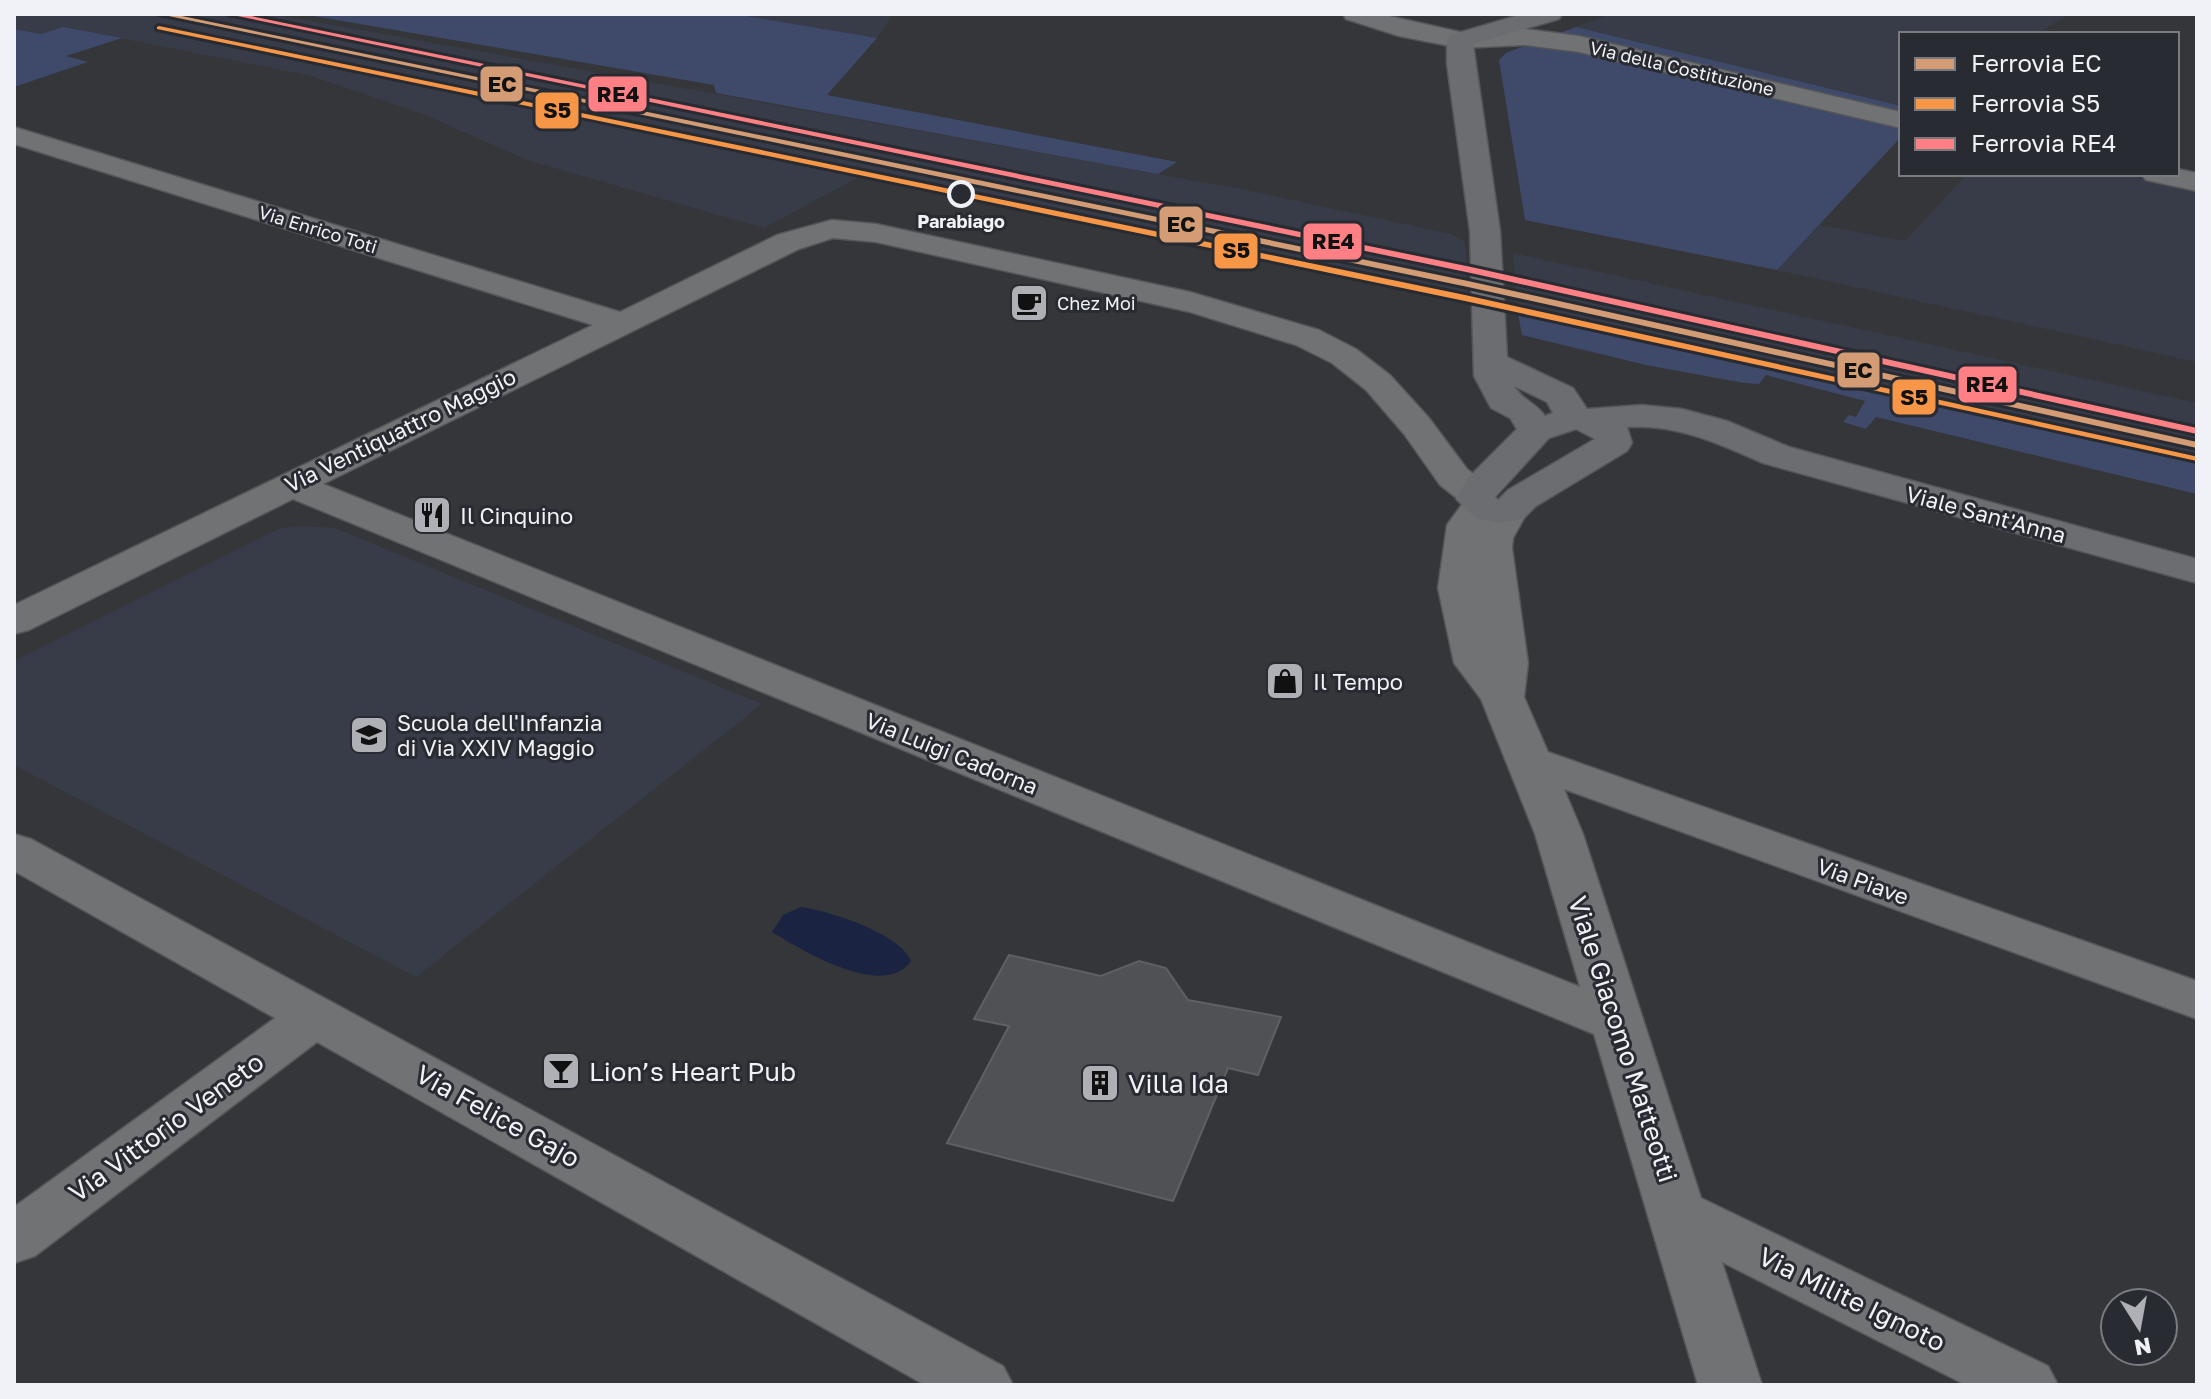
<svg xmlns="http://www.w3.org/2000/svg" width="2211" height="1399" viewBox="0 0 2211 1399" font-family="'Golos Text',sans-serif">
<style>
.built{fill:#383c48}
.green{fill:#3f4a6a}
.water{fill:#1a2341}
.building{fill:#505155;stroke:#5f6063;stroke-width:2}
.lines{fill:none;stroke-linecap:round;stroke-linejoin:round}
.street-casing{stroke:#545559;stroke-width:3}
.secondary-casing{stroke:#545559;stroke-width:3}
.street{fill:#707274;fill-rule:evenodd}
.secondary{fill:#6c6d71;fill-rule:evenodd}
.rail-1-casing{stroke:#292b32;stroke-width:6}
.rail-2-casing{stroke:#292b32;stroke-width:6}
.rail-3-casing{stroke:#292b32;stroke-width:6}
.rail-1{fill:#d39c74;fill-rule:evenodd}
.rail-2{fill:#f79647;fill-rule:evenodd}
.rail-3{fill:#ff8084;fill-rule:evenodd}
.stop-dot{fill:#292b32;stroke:#f1f2f7;stroke-width:4}
.labels{text-anchor:middle;dominant-baseline:central;stroke-width:6;stroke-linejoin:round;paint-order:stroke}
.far-street-label{font-size:18px;fill:#f1f2f7;stroke:#292b32}
.far-stop-label{font-size:18px;font-weight:bold;fill:#f1f2f7;stroke:#292b32}
.far-poi-label{font-size:18px;fill:#f1f2f7;stroke:#292b32;text-anchor:start}
.street-label{font-size:22px;fill:#f1f2f7;stroke:#292b32}
.poi-label{font-size:22px;fill:#f1f2f7;stroke:#292b32;text-anchor:start}
.near-street-label{font-size:26px;fill:#f1f2f7;stroke:#292b32}
.near-poi-label{font-size:26px;fill:#f1f2f7;stroke:#292b32;text-anchor:start}
.line-badge{stroke:#292b32;stroke-width:3}
.pale-badge-label{font-size:22px;text-anchor:middle;font-weight:bold;fill:#111}
</style>
<rect width="100%" height="100%" fill="#35363a"/>
<g class="built">
<path d="M14 14H273L1241 189 1451 234 1465 242 1468 300 1073 220 866 173 764 228 527 160 423 114 308 75 63 27 41 34 14 29Z"/>
<path d="M734 14H893L877 38Z"/>
<path d="M1610 14H2069L2037 34H1901V106L1576 27Z"/>
<path d="M1967 174H2120L2197 189V362L1777 270 1820 225 1905 241Z"/>
<path d="M1513 253 2197 403V457L1517 309Z"/>
<path d="M300 526 335 528 762 704 416 977 14 765V661L278 529Z"/>
</g>
<g class="green">
<path d="M302 14H734L877 38 827 95 1177 162 1158 174 716 93 714 85Z"/>
<path d="M63 27 122 38 66 56 88 62 14 87V29L41 34Z"/>
<path d="M1576 27 1901 106V137L1777 270 1525 220 1499 60 1506 53Z"/>
<path d="M1517 309 2197 457V494L1876 417 1866 429 1843 422 1849 415 1856 417 1865 401 1766 375 1759 384 1744 383 1646 365 1522 335Z"/>
</g>
<path class="water" d="M801 907C829 911 899 933 911 961 884 1000 803 951 772 932L783 915Z"/>
<path class="building" d="M1009 955 1101 976 1139 961 1166 968 1188 1000 1281 1017 1258 1075 1228 1068 1173 1201 947 1143 1009 1026 974 1019Z"/>
<g class="lines">
<defs>
<g id="street">
<path d="M1343 14H1380L1460 32 1525 29 1579 36 1901 112V128L1579 52 1525 45 1460 48 1399 36 1346 19Z"/>
<path d="M14 127 620 312 777 235 832 220 876 224 1190 292 1319 330 1356 349 1390 375 1429 418 1467 469 1490 487 1497 502 1509 499 1523 503 1528 511 1513 538 1512 548 1528 663 1524 697 1548 752 2197 981V1019L1564 789 1583 834 1701 1198 2048 1366 2058 1385H1966L1722 1262 1762 1385H1698L1594 1034 293 499 29 630 14 634V605L593 325 14 144ZM833 238 876 242 1190 312 1296 345 1332 363 1366 390 1404 434 1440 485 1463 503 1447 525 1438 588 1454 663 1481 699 1535 834 1580 987 323 484 799 249Z"/>
<path d="M2177 169 2197 173V191L2146 180 2141 174H2177Z"/>
<path d="M14 834 31 839 1003 1366 1013 1385H925L317 1042 35 1256 14 1263V1207L275 1018 14 871Z"/>
</g>
<path id="secondary" d="M1523 14H1562L1559 19 1473 44 1500 231 1507 357 1573 388 1587 409 1642 405 1682 409 1727 421 1789 447 2197 559V583L1763 463C1718 443 1677 424 1627 427L1632 443 1627 451 1536 506 1523 519 1499 523 1476 518 1456 499 1468 478 1517 429 1510 418 1491 408 1474 376 1470 231 1447 64V40L1451 35ZM1514 386 1547 402 1553 413 1545 416C1536 403 1521 399 1514 386ZM1576 429 1595 439 1508 490 1498 500 1495 497 1549 438Z"/>
</defs>
<use href="#street" class="street-casing"/>
<use href="#secondary" class="secondary-casing"/>
<use href="#street" class="street"/>
<use href="#secondary" class="secondary"/>
<defs>
<path id="rail-1" d="M159 14H172L1468 281 2197 442V448L1468 287Z"/>
<path id="rail-2" d="M159 26 1465 295 2194 456 2197 457V461L1465 301 157 29V27Z"/>
<path id="rail-3" d="M228 14H241L1471 267 2197 428V434L1471 273Z"/>
</defs>
<use href="#rail-1" class="rail-1-casing"/>
<use href="#rail-2" class="rail-2-casing"/>
<use href="#rail-3" class="rail-3-casing"/>
<use href="#rail-1" class="rail-1"/>
<use href="#rail-2" class="rail-2"/>
<use href="#rail-3" class="rail-3"/>
</g>
<defs>
<symbol id="cafe-square" viewBox="-11 -11 22 22"><rect x="-9" y="-9" width="18" height="18" rx="4" fill="#afb0b5" stroke="#292b32"/><path d="M-5.5-4.5H6V0H3Q3 3.5 0 3.5H-2.5Q-5.5 3.5-5.5 0ZM3-3.2v2h1.7v-2ZM-6 4.5H4V6H-6Z" fill="#111"/></symbol>
<symbol id="restaurant-square" viewBox="-11 -11 22 22"><rect x="-9" y="-9" width="18" height="18" rx="4" fill="#afb0b5" stroke="#292b32"/><path d="M-5-6h1v4h1v-4h1v4h1v-4h1v5L-1.5 .5V6h-2V.5L-5-1ZM5-6V6H3V1.5H1.5Q1.5-4 5-6Z" fill="#111"/></symbol>
<symbol id="shop-square" viewBox="-11 -11 22 22"><rect x="-9" y="-9" width="18" height="18" rx="4" fill="#afb0b5" stroke="#292b32"/><path d="M-5-2.5h2.3a2.7 3.5 0 0 1 5.4 0H5L5.5 6h-11ZM-1.5-2.5h3a1.5 2.3 0 0 0-3 0Z" fill="#111"/></symbol>
<symbol id="school-square" viewBox="-11 -11 22 22"><rect x="-9" y="-9" width="18" height="18" rx="4" fill="#afb0b5" stroke="#292b32"/><path d="M0-5L7-2L0 1L-7-2ZM-4 1L0 2.5L4 1V4Q0 6-4 4Z" fill="#111"/></symbol>
<symbol id="bar-square" viewBox="-11 -11 22 22"><rect x="-9" y="-9" width="18" height="18" rx="4" fill="#afb0b5" stroke="#292b32"/><path d="M-6-5H6L.8 .8V4.5H3.5V6h-7V4.5H-.8V.8Z" fill="#111"/></symbol>
<symbol id="building-square" viewBox="-11 -11 22 22"><rect x="-9" y="-9" width="18" height="18" rx="4" fill="#afb0b5" stroke="#292b32"/><path d="M-4-6H4V6H1V3H-1V6H-4ZM-2.5-4.3h1.7v1.8h-1.7ZM.8-4.3h1.7v1.8H.8ZM-2.5-1h1.7V.8h-1.7ZM.8-1h1.7V.8H.8Z" fill="#111"/></symbol>
</defs>
<g fill-rule="evenodd">
<use href="#cafe-square" x="1007" y="281" width="44" height="44"/>
<use href="#restaurant-square" x="410" y="493" width="44" height="44"/>
<use href="#shop-square" x="1263" y="659" width="44" height="44"/>
<use href="#school-square" x="347" y="713" width="44" height="44"/>
<use href="#bar-square" x="539" y="1049" width="44" height="44"/>
<use href="#building-square" x="1078" y="1061" width="44" height="44"/>
</g>
<circle class="stop-dot" cx="961" cy="194" r="12"/>
<g class="labels">
<g class="far-street-label">
<text transform="translate(1682 68) rotate(13)">Via della Costituzione</text>
<text transform="translate(318 229) rotate(17)">Via Enrico Toti</text>
</g>
<g class="far-stop-label">
<text x="961" y="221">Parabiago</text>
</g>
<g class="far-poi-label">
<text x="1057" y="303">Chez Moi</text>
</g>
<g class="street-label">
<text transform="translate(400 430) rotate(-26)">Via Ventiquattro Maggio</text>
<text transform="translate(1986 514) rotate(15)">Viale Sant'Anna</text>
<text transform="translate(952 753) rotate(22)">Via Luigi Cadorna</text>
<text transform="translate(1863 881) rotate(20)">Via Piave</text>
</g>
<g class="poi-label">
<text x="460" y="515">Il Cinquino</text>
<text x="1313" y="681">Il Tempo</text>
<text x="397" y="722">Scuola dell'Infanzia<tspan x="397" dy="25">di Via XXIV Maggio</tspan></text>
</g>
<g class="near-street-label">
<text transform="translate(1623 1039) rotate(72)">Viale Giacomo Matteotti</text>
<text transform="translate(498 1116) rotate(29)">Via Felice Gajo</text>
<text transform="translate(166 1127) rotate(-36)">Via Vittorio Veneto</text>
<text transform="translate(1852 1299) rotate(26)">Via Milite Ignoto</text>
</g>
<g class="near-poi-label">
<text x="589" y="1071">Lion’s Heart Pub</text>
<text x="1128" y="1083">Villa Ida</text>
</g>
</g>
<g class="line-badge">
<rect x="479" y="65" width="45" height="38" rx="8" fill="#d39c74"/>
<rect x="587" y="75" width="61" height="38" rx="8" fill="#ff8084"/>
<rect x="534" y="91" width="46" height="39" rx="8" fill="#f79647"/>
<rect x="1158" y="205" width="46" height="39" rx="8" fill="#d39c74"/>
<rect x="1302" y="222" width="61" height="39" rx="8" fill="#ff8084"/>
<rect x="1213" y="232" width="46" height="38" rx="8" fill="#f79647"/>
<rect x="1836" y="351" width="45" height="38" rx="8" fill="#d39c74"/>
<rect x="1957" y="365" width="61" height="39" rx="8" fill="#ff8084"/>
<rect x="1891" y="378" width="46" height="38" rx="8" fill="#f79647"/>
</g>
<g class="pale-badge-label">
<text x="502" y="92">EC</text>
<text x="618" y="102">RE4</text>
<text x="557" y="118">S5</text>
<text x="1181" y="232">EC</text>
<text x="1333" y="249">RE4</text>
<text x="1236" y="258">S5</text>
<text x="1858" y="378">EC</text>
<text x="1987" y="392">RE4</text>
<text x="1914" y="405">S5</text>
</g>
<rect width="2211" height="1399" fill="none" stroke="#f1f2f7" stroke-width="32"/>
<rect x="1899" y="32" width="280" height="144" fill="#292b32" stroke="#797b81" stroke-width="2"/>
<rect x="1915" y="58" width="40" height="12" fill="#d39c74" stroke="#797b81" stroke-width="2"/>
<text x="1971" y="72" font-size="24" fill="#f1f2f7">Ferrovia EC</text>
<rect x="1915" y="98" width="40" height="12" fill="#f79647" stroke="#797b81" stroke-width="2"/>
<text x="1971" y="112" font-size="24" fill="#f1f2f7">Ferrovia S5</text>
<rect x="1915" y="138" width="40" height="12" fill="#ff8084" stroke="#797b81" stroke-width="2"/>
<text x="1971" y="152" font-size="24" fill="#f1f2f7">Ferrovia RE4</text>
<g transform="translate(2139 1327) rotate(169)"><circle r="38" fill="#292b32" stroke="#797b81" stroke-width="2"/>
<path d="M0-6L14 30L0 20L-14 30Z" fill="#afb0b5"/>
<text y="-12" font-size="22" font-weight="bold" text-anchor="middle" fill="#f1f2f7">N</text>
</g>
</svg>
